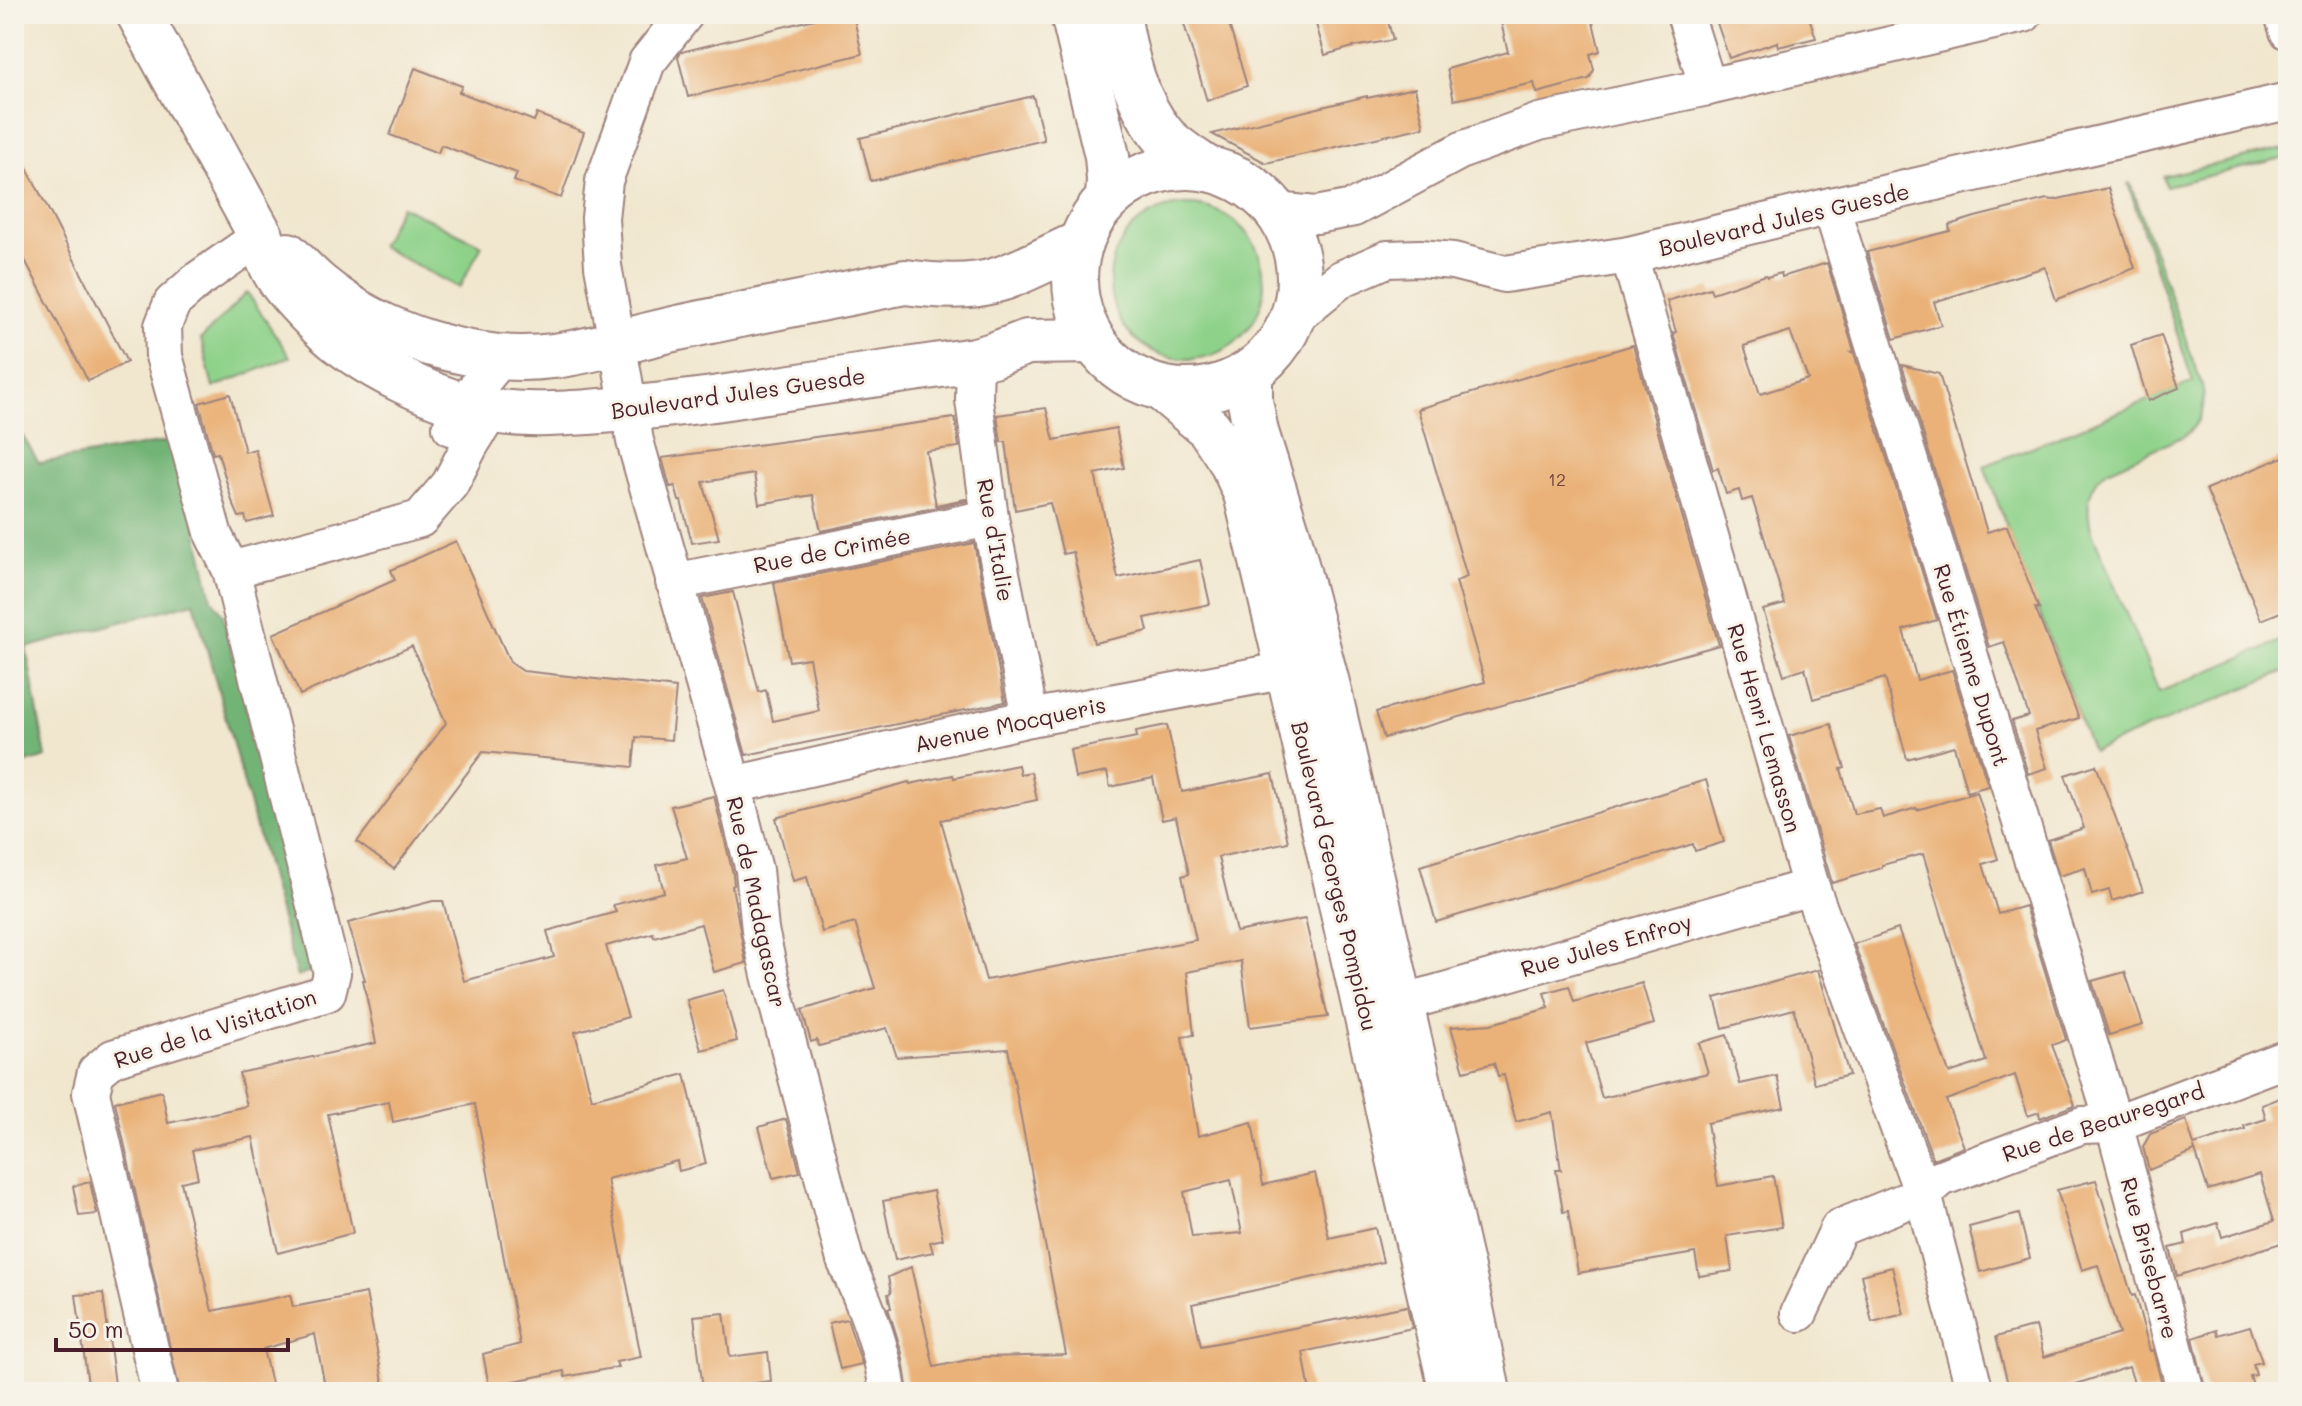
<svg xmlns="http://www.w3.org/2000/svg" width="2302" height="1406" viewBox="0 0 2302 1406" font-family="Mali,sans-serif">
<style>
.green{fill:#8ed28a;stroke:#6c785a;stroke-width:2}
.forest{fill:#72b476;stroke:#5e6a50;stroke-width:2}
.building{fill:#eab279;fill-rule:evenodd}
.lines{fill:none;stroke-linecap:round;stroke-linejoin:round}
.minor-casing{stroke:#9e837d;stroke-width:40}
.major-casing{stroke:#9e837d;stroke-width:48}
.minor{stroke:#fff;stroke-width:36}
.major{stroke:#fff;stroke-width:44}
.labels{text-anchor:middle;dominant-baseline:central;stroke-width:6;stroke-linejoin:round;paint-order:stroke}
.number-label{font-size:18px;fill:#72443e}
.street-label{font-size:22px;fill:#4a1f2b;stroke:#f7f3e8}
</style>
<rect width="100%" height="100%" fill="#f7f3e8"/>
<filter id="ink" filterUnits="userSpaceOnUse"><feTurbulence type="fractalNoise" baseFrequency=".0125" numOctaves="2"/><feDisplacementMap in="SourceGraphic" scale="16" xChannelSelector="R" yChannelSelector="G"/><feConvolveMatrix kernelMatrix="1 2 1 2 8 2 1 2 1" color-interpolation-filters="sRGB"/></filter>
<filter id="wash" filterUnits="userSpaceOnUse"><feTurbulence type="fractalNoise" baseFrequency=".006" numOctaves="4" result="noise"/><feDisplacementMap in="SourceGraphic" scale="32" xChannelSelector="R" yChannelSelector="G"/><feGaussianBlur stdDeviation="1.8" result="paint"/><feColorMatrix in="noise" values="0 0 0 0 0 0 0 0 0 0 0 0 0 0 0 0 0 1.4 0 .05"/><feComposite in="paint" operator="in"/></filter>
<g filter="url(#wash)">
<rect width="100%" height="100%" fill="#f1e7cf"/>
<g class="green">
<path d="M2288 148V157L2166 186 2163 176Z"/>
<path d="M2130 183 2202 385C2207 406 2201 423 2184 436L2107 470C2087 487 2086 505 2091 530L2159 692 2288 638V670L2092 752 1984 466 2193 382 2128 184Z"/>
<circle cx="1187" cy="282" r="77"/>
<path d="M401 206 482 245 459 288 380 246Z"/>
<path d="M247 292 290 357 213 388 201 339Z"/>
</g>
<path class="forest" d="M14 422 39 463 177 440 212 599 223 615 312 971 297 977 194 602 26 648 46 757 14 767Z"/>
<g id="blocks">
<g class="building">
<path d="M835 14H853L862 54 688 97 678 57 681 52Z"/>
<path d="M1181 14H1226L1247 86 1207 101Z"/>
<path d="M1313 14H1386L1393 40 1353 47 1325 55Z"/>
<path d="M1499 14H1591L1600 51 1590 54 1594 70 1589 79 1537 93 1534 83 1454 100 1447 69 1508 52Z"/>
<path d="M1714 14H1808L1816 38 1778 47 1777 42 1729 58Z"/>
<path d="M415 68 462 86 459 92 534 121 537 114 584 132 561 198 514 181 517 173 441 145 438 153 390 135Z"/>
<path d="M1415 88 1424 127 1266 163 1212 134 1367 96V98Z"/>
<path d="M1033 96 1044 140 871 181 860 138Z"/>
<path d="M14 143 127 362 88 381 14 239Z"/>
<path d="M2108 188 2135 268 2056 300 2045 267 1934 302 1941 325 1894 339 1867 252 1950 231 1949 225 1975 217 2047 199 2054 200Z"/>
<path d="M1827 263 1854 351 1851 352 1854 353 1937 620 1903 630 1917 680 1952 670 1988 786 1967 792 1954 746 1907 759 1885 678 1813 699 1805 668 1784 675 1763 610 1785 604 1752 498 1742 501 1739 490 1726 494 1718 468 1713 470 1673 333 1676 332 1667 301 1710 288 1712 293 1766 275 1767 277 1781 273 1782 277ZM1790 331 1808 379 1760 394 1744 346Z"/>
<path d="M2161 335 2179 388 2148 401 2131 345Z"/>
<path d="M1633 345 1719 645 1384 738 1376 712 1485 682 1456 581 1467 577 1418 409Z"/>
<path d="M1902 365 1939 374 1987 532 2007 526 2039 609 2035 608 2079 718 2035 731 2047 768 2028 774 2012 721 2029 716 2004 642 1989 647Z"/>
<path d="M230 394 245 452 255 449 274 516 247 523 245 516 239 517 232 501 218 453 213 454 199 403Z"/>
<path d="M1046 408 1054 440 1116 428 1124 468 1095 474 1118 578 1200 560 1210 604 1145 618 1148 631 1094 643 1073 552 1063 554 1050 503 1015 510 1006 442H1001L997 415Z"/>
<path d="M955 418 959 447 926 451 936 505 966 499 967 501 821 531 813 495 759 504 754 474 703 482 719 539 692 543 681 501H679L675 486 670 487 662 458Z"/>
<path d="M2288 455V609L2261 620 2206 489Z"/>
<path d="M456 541 510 662 523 671 676 688 671 740 636 737 633 767 483 752 394 869 357 842 446 723 412 646 300 695 273 634 395 580 391 570Z"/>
<path d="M974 543 1005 702 746 755 702 598 733 592 759 692 766 690 773 721 819 711 809 658 789 661 774 583Z"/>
<path d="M1831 724 1845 768 1841 769 1854 814 1880 809 1883 818 1916 808 1917 810 1977 792 1998 859 1983 864 1998 914 2025 906 2066 1040 2052 1045 2075 1105 2040 1118 2039 1112 2028 1116 2015 1075 1946 1100 1964 1147 1933 1159 1854 944 1898 929 1949 1073 1986 1061 1923 854 1882 865V868L1832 883 1789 736Z"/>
<path d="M1167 725 1182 792 1273 774 1288 842 1218 857 1236 932 1305 919 1328 1017 1250 1027 1241 961 1187 972 1194 1035 1182 1037 1198 1136 1252 1122 1263 1185 1315 1173 1329 1238 1375 1228 1383 1262 1192 1304 1201 1346 1407 1306 1412 1328 1303 1352 1310 1392H908L902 1353 888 1308H891L888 1294 891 1293 888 1277 911 1267 934 1367 982 1357 1066 1355 1008 1049 897 1057 887 1028 819 1046 817 1040 811 1042 802 1010 875 988 855 923 822 932 807 877 793 881 776 818 909 782 910 784 953 775 954 778 1018 765 1020 774 1031 772 1037 800 941 820 986 980 1196 940 1182 876 1189 874 1176 817 1162 820 1153 778 1110 787 1107 772 1075 778 1070 750 1137 737 1136 731ZM1231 1180 1242 1233 1192 1237 1184 1192Z"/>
<path d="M2096 765 2143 891 2112 901 2109 890 2092 895 2085 868 2059 876 2048 840 2084 828 2065 775Z"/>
<path d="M1706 780 1724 842 1695 851 1693 844 1436 922 1420 866Z"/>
<path d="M714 796 733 874 734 885 732 886 746 963 714 972 701 924 654 937 653 933 606 946 628 1017 575 1032 592 1099 685 1074 706 1164 679 1171 677 1161 607 1179 641 1357 616 1362 618 1367 565 1377 564 1371 489 1386 483 1354 520 1344 475 1104 393 1122 389 1102 328 1114 353 1233 278 1253 253 1137 192 1150 198 1178 181 1182 212 1311 290 1295 293 1307 366 1293 385 1392H326L315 1334 263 1349 273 1392H180L115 1102 162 1091 168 1123 247 1106 239 1073 376 1043 363 980H365L348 923 433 901H443L464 981 554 957 547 931 616 912 613 905 664 892 657 865 687 858 671 806Z"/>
<path d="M1818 970 1849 1075 1815 1084 1794 1009 1723 1028 1715 998Z"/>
<path d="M2125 972 2143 1025 2109 1035 2092 981Z"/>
<path d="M1642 983 1654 1024 1586 1043 1602 1098 1708 1073 1699 1043 1727 1035 1740 1084 1777 1076 1784 1107 1707 1123 1718 1186 1773 1176 1782 1227 1727 1236 1732 1271 1699 1276 1695 1253 1578 1273 1568 1211 1563 1212 1556 1170H1561L1552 1112 1516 1122 1504 1075 1498 1076 1494 1063 1464 1071 1451 1027 1491 1024 1549 1008 1544 993 1569 986 1574 1002Z"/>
<path d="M723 990 737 1041 701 1050 687 1000Z"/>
<path d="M2288 1095V1246H2282L2281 1243 2177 1276 2170 1248 2186 1244 2184 1234 2218 1223 2222 1237 2274 1221 2260 1174 2208 1190 2194 1147 2195 1151 2149 1170 2143 1147 2150 1134 2186 1120 2194 1145 2245 1129 2244 1126 2266 1119 2262 1105Z"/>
<path d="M786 1119 800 1172 773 1178 759 1127Z"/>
<path d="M2096 1180 2132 1296 2135 1295 2150 1351 2153 1350 2164 1392H2137L2129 1367 2051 1392H2010L1996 1337 2036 1326 2044 1357 2119 1334 2098 1265 2082 1270 2057 1190Z"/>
<path d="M90 1182 97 1214 79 1216 73 1186Z"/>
<path d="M933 1191 943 1239 930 1242 933 1252 895 1260 883 1201Z"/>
<path d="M2019 1214 2030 1258 1980 1272 1969 1227Z"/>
<path d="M1892 1267 1904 1314 1872 1322 1861 1275Z"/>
<path d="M103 1293 116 1392H89L76 1295Z"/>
<path d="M724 1313 730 1357 768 1352 771 1381 703 1389 694 1316Z"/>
<path d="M847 1319 862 1364 840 1369 829 1323Z"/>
<path d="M2250 1326 2262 1362 2253 1364 2256 1375 2250 1376 2255 1392H2206L2193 1338 2217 1330 2218 1335Z"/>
</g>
</g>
</g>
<g filter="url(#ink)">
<use href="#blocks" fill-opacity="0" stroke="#9e837d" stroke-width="2"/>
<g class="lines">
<defs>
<g id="minor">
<path d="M685 14 647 62 604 181 600 218 603 266 635 441 733 785 754 870 760 930 770 975 845 1260C865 1303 882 1345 888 1392"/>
<path d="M1685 14 1708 87"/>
<path d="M2283 14 2288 31"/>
<path d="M1831 206 2114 1124 2186 1392"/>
<path d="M1276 211 1316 215 1354 208 1462 150 1539 122 1708 87 2024 14"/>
<path d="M1629 255 1811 887 1923 1194 1975 1392"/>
<path d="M1292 319 1341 279 1387 259 1420 258 1453 261 1505 274 1629 255 1831 206 2288 101"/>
<path d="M975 360 974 400 990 518 1030 718"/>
<path d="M451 427 462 405 502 357"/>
<path d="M231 570 420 519 450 484 470 445 491 411"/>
<path d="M674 582 990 518"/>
<path d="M733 785 1030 718 1288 670"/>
<path d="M1402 1003 1811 887"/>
<path d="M1799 1313 1839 1228 1923 1194 1941 1178 2082 1125 2114 1124 2288 1058"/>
<path d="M160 1392 91 1093 96 1072 113 1058 327 993 332 973 231 570 214 536 164 356 163 326 172 303 198 280 261 236"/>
</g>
<g id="major">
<path d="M139 14 261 236C270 277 292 296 320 325 358 363 439 404 492 411 525 416 556 414 589 412 640 408 690 403 740 395 818 383 897 371 975 360L993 355 1027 342 1093 341"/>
<path d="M1073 14 1107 156 1109 180 1108 199"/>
<path d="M1118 14C1125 55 1135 102 1163 135 1174 148 1193 159 1207 169"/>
<circle cx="1187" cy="279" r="112"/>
<path d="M288 255C298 265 308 276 319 285 379 335 475 366 553 356 595 351 636 337 678 328 753 312 829 297 905 282 935 286 970 289 1000 279 1028 270 1054 254 1081 243"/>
<path d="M1250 372V401L1256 432 1290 541 1328 687 1470 1304 1488 1392"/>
<path d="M1162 389 1209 428 1231 461 1246 494 1288 670 1452 1392"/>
</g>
</defs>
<use href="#minor" class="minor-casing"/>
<use href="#major" class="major-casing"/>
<use href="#minor" class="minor"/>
<use href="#major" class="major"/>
</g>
</g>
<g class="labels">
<g class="number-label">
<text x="1557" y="479">12</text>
</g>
<g class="street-label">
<text transform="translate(1784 219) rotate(-13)">Boulevard Jules Guesde</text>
<text transform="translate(738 393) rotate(-8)">Boulevard Jules Guesde</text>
<text transform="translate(996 540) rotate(80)">Rue d'Italie</text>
<text transform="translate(832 550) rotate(-11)">Rue de Crimée</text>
<text transform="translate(1972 665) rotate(73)">Rue Étienne Dupont</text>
<text transform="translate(1010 724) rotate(-12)">Avenue Mocqueris</text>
<text transform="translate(1765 728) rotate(74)">Rue Henri Lemasson</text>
<text transform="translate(1335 876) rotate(77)">Boulevard Georges Pompidou</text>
<text transform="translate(757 902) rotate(78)">Rue de Madagascar</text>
<text transform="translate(1606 945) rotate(-16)">Rue Jules Enfroy</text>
<text transform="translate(215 1028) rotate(-18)">Rue de la Visitation</text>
<text transform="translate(2103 1122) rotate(-18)">Rue de Beauregard</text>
<text transform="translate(2150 1258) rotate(75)">Rue Brisebarre</text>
</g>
</g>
<rect width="2302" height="1406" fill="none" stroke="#f7f3e8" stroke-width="48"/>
<path d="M56 1338v12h232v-12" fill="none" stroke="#4a1f2b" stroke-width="4"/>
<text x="68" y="1338" font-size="24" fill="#4a1f2b" stroke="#f7f3e8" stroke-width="6" paint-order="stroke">50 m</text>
</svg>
